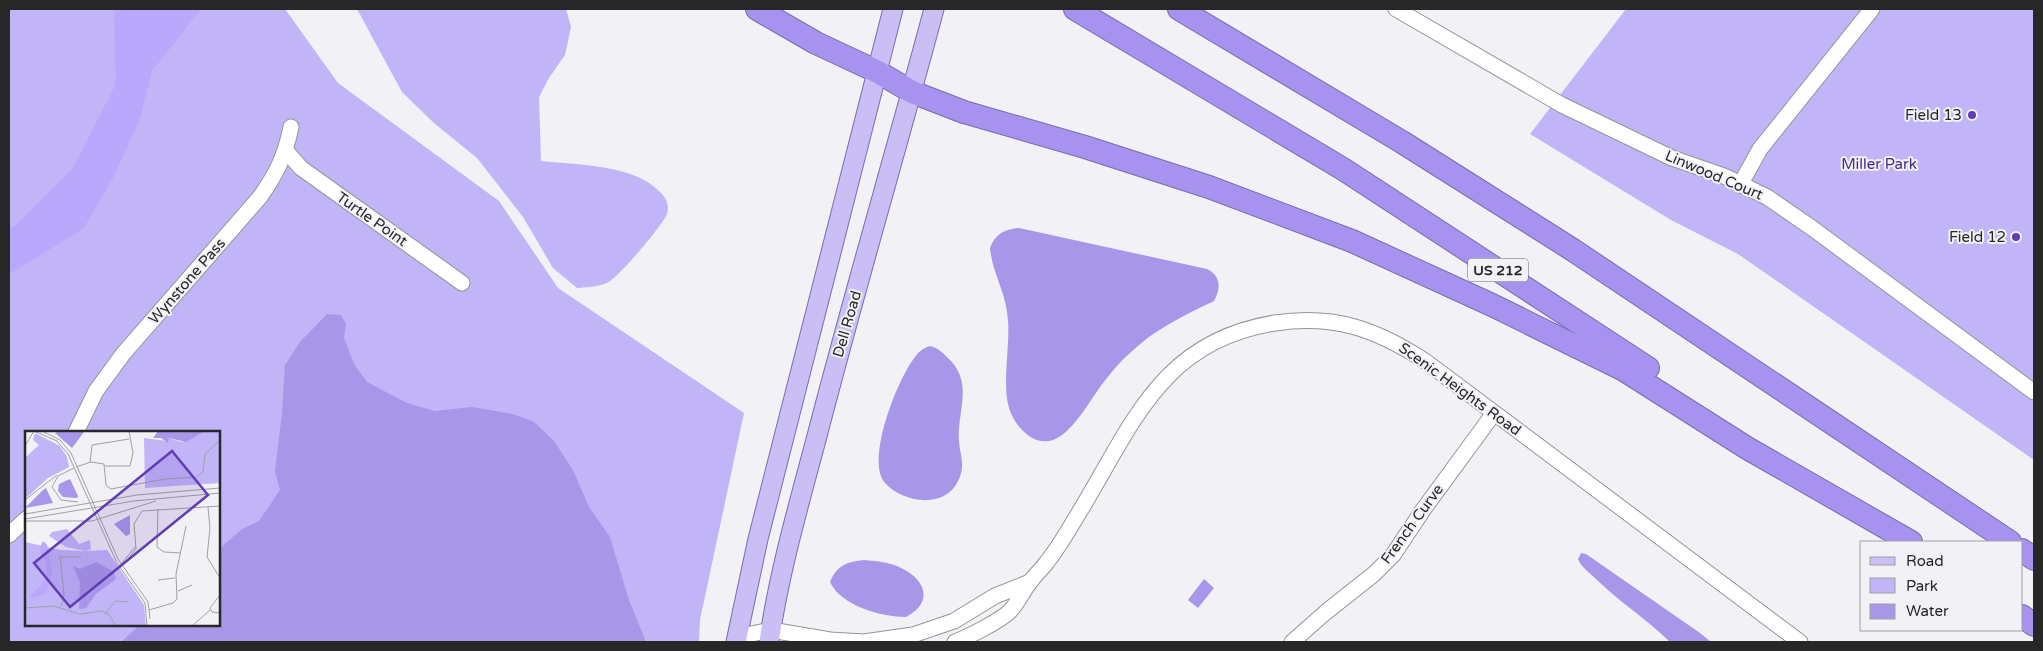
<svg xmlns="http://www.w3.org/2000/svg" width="2043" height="651" viewBox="0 0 2043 651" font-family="'Varela Round',sans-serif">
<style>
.green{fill:#c1b4f7;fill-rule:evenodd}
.forest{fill:#b9a8fb}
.water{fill:#a897e8}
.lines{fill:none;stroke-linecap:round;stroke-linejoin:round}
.minor-casing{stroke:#959598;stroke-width:17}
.major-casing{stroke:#7a6da9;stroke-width:21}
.highway-casing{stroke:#7a6da9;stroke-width:24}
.minor{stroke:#fff;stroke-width:15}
.major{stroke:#cabef5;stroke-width:19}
.highway{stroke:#a792ef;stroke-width:22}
.poi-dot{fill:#623cb4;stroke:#f2f1f5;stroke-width:2}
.labels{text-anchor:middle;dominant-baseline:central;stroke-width:4;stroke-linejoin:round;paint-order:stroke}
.shield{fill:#f2f1f5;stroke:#646466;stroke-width:1}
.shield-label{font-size:14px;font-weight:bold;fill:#272728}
.poi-label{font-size:15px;fill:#272728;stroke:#f2f1f5;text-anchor:end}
.park-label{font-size:15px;fill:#482a87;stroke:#f2f1f5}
.street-label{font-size:15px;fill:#272728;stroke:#f2f1f5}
.inset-road{fill:none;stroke:#a1a0a3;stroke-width:1}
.view{fill:#623cb4;fill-opacity:0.15;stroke:#623cb4;stroke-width:2.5}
.inset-edge{fill:none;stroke:#272728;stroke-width:2.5}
</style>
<rect width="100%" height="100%" fill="#f2f1f5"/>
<g class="green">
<path d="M9 9H285L338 83 499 201 558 288 744 413 700 620 699 642H9ZM26 432H219V625H26Z"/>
<path d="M357 9H566L571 27 565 55 549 78 539 97 541 161C577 165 635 164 661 193 666 198 670 206 667 214 662 226 622 273 610 281 602 287 587 287 577 288L553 268 523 217 477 158 434 123 402 92Z"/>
<path d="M1626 9H2034V460L1738 254 1671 220 1530 134Z"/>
</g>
<path class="forest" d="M114 9H201L152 71 139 121 113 178 83 229 9 274V229L15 226 73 168 116 84Z"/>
<g class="water">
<path d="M1019 228 1207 269C1221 276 1221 288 1214 301 1183 316 1155 329 1130 353 1122 360 1114 369 1107 378 1093 394 1074 433 1053 440 1033 447 1014 425 1009 408 1002 385 1010 347 1008 321 1007 294 992 273 990 248 995 234 1005 229 1019 228Z"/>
<path d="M327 314 341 315 346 324 344 338 354 364 367 382 407 403 435 411 472 407 513 414 534 422 554 441 573 470 589 507 610 537 629 600 646 642H121L140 625H219V549L242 529 259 521 280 490 275 471 282 413 285 365 300 342Z"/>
<path d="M930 346C939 348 944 354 951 361 973 385 957 412 959 441 960 455 966 467 958 481 945 509 904 503 886 484 864 462 898 378 915 357 919 351 924 348 930 346Z"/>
<path d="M1581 553 1586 554 1700 633 1711 642H1670C1647 619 1619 602 1596 579 1590 573 1581 567 1578 559Z"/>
<path d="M864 560C876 561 888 562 899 567 925 578 935 602 906 617 882 617 841 606 830 582 837 565 847 562 864 560Z"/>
<path d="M1204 579 1214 588 1198 608 1188 600Z"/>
</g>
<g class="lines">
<defs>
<g id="minor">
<path d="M1396 9 1562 105 1672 158 1724 176 1767 197 1812 228 2034 392"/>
<path d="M286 151 301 168 462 283"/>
<path d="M1740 185 1760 149 1872 9"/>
<path d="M76 432 96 391 123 354 260 197C277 173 285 156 291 127"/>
<path d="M9 535 26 519"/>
<path d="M737 637 771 630 830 640 864 642 913 635 954 621 995 596 1030 582"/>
<path d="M955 642C968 637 1002 620 1011 610 1018 602 1023 591 1030 582 1035 575 1042 569 1047 562 1059 547 1070 528 1080 511 1133 424 1161 341 1275 323 1334 314 1376 329 1425 361L1800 642"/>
<path d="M1292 642 1326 612 1374 574 1393 555 1423 510 1494 413"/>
</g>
<g id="major">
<path d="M736 642 758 539 893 9"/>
<path d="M769 642C779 572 799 504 817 436 854 293 896 151 934 9"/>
</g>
<g id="highway">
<path d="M757 9 816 43 878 72 912 92 964 112 1085 147 1209 187 1352 241 1492 305 1624 370 1747 448 1911 542"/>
<path d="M1075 9 1343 169 1648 368"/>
<path d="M1179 9 1402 142 1573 250 2010 542"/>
<path d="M2022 550 2034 559"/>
<path d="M2022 616 2034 625"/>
</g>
</defs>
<use href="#minor" class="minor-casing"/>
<use href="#major" class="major-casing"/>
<use href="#highway" class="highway-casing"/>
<use href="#minor" class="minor"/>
<use href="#major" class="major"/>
<use href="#highway" class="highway"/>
</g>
<g class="poi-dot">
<circle cx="1972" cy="115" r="5"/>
<circle cx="2016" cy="237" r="5"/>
</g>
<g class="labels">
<rect class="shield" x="1468" y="258.5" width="60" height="23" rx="4"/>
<g class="shield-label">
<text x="1498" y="270">US 212</text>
</g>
<g class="poi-label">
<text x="1962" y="115">Field 13</text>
<text x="2006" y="237">Field 12</text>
</g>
<g class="park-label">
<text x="1879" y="164">Miller Park</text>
</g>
<g class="street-label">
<text transform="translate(1714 175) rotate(23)">Linwood Court</text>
<text transform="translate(372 219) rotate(35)">Turtle Point</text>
<text transform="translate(187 281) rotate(-49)">Wynstone Pass</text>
<text transform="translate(847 324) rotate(-74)">Dell Road</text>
<text transform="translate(1460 389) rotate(36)">Scenic Heights Road</text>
<text transform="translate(1412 524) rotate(-54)">French Curve</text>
</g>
</g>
<g transform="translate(25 431)">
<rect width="195" height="195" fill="#f2f1f5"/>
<path d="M180 0H195V52L120 57 119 7 142 10 144 7 157 11ZM10 2 35 15 42 26 44 36 23 47 0 68V27L14 14 8 9ZM42 98 54 113 65 109 66 118 61 120 82 119 119 174 121 195H0V111L36 119 60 120 41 116 24 105 27 101Z" fill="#c1b4f7"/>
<path d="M18 110 22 114 27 143 21 163 3 168 22 146 21 131 14 118Z" fill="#b9a8fb"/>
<path d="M35 0H58L59 1 47 17 30 2ZM133 0H180L161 11 144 7 143 12 136 7H128ZM45 48 53 65 52 67 38 66 33 60 34 53ZM21 57 28 72 0 77 18 59ZM105 84V103L101 105 89 93ZM71 131 89 141 91 148 71 163 61 177 54 178 55 151 48 135 55 138Z" fill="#a897e8"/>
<path class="inset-road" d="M9 0 32 10 43 23 92 132 120 172 122 195M17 0 35 9 46 22 93 128 123 171 125 188M0 15 9 0M65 32 67 14 104 8M80 35H105L108 22 104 0M51 36 66 31 79 33 81 54 86 58 140 48 171 46 178 41 180 23 195 9M49 37 33 45 27 56 36 69 53 71M0 69 32 44M183 76 185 97 182 126 195 147M133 78 132 116 139 121 156 122M0 83 112 64 195 57M0 88 109 70 195 62M0 90H67L131 70M35 125 39 164 36 176M36 126H56M97 132 110 116M98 134 111 118 109 93 117 80 195 75M133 149 150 147M153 160 167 154M195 164 185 177 187 181 195 182M0 177 28 175 55 183 77 180 84 184 91 195M124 179 148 172 152 168 151 143 161 95M81 182 90 170 103 171M167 195 185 179"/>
<path class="view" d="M147 20 183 64 45 176 9 132Z"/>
<rect width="195" height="195" class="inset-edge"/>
</g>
<rect width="2043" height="651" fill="none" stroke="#272728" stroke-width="20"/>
<rect x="1860" y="541" width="162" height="90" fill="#f2f1f5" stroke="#a1a0a3"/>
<rect x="1870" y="557" width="25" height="8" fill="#cabef5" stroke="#a1a0a3"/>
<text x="1906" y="566" font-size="15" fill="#272728">Road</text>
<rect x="1870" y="578" width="25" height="15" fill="#c1b4f7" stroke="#a1a0a3"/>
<text x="1906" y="591" font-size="15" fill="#272728">Park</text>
<rect x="1870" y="604" width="25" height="15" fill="#a897e8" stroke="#a1a0a3"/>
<text x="1906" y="616" font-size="15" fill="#272728">Water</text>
</svg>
